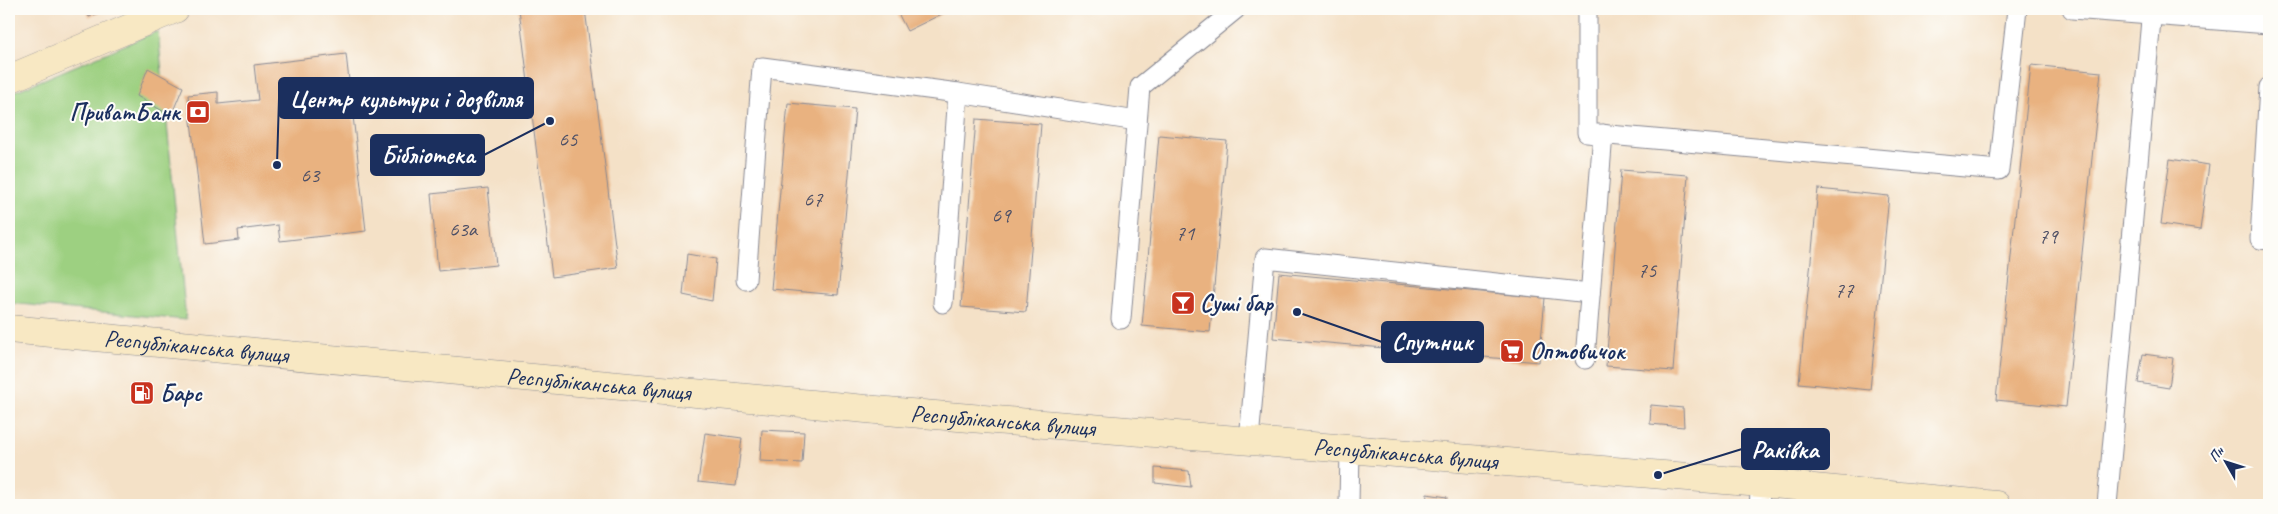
<svg xmlns="http://www.w3.org/2000/svg" width="2278" height="514" viewBox="0 0 2278 514" font-family="Caveat,sans-serif">
<style>
.green{fill:#9dd081;stroke:#5c8070}
.building{fill:#e9b280}
.lines{fill:none;stroke-linecap:round;stroke-linejoin:round}
.lane-casing{stroke:#888892;stroke-width:21}
.secondary-casing{stroke:#888892;stroke-width:29}
.lane{stroke:#fff;stroke-width:19}
.secondary{stroke:#f8e8c3;stroke-width:28}
.labels{text-anchor:middle;dominant-baseline:central;stroke-width:4;stroke-linejoin:round;paint-order:stroke}
.number-label{font-size:21px;fill:#4e5066}
.poi-label{font-size:24px;font-weight:bold;fill:#1b2f5e;stroke:#fdfcf7;text-anchor:start}
.street-label{font-size:24px;fill:#1b2f5e;stroke:#fdfcf7}
.leader{fill:none;stroke:#1b2f5e;stroke-width:2}
.callout-dot{fill:#1b2f5e;stroke:#fdfcf7;stroke-width:2}
.callout{fill:#1b2f5e;stroke:#1b2f5e;stroke-width:2}
.callout-label{font-size:25px;text-anchor:middle;font-weight:bold;fill:#fff}
</style>
<rect width="100%" height="100%" fill="#fdfcf7"/>
<filter id="ink" filterUnits="userSpaceOnUse"><feTurbulence type="fractalNoise" baseFrequency=".02" numOctaves="2"/><feDisplacementMap in="SourceGraphic" scale="10" xChannelSelector="R" yChannelSelector="G"/><feConvolveMatrix kernelMatrix="1 2 1 2 8 2 1 2 1" color-interpolation-filters="sRGB"/></filter>
<filter id="wash" filterUnits="userSpaceOnUse"><feTurbulence type="fractalNoise" baseFrequency=".0096" numOctaves="4" result="noise"/><feDisplacementMap in="SourceGraphic" scale="20" xChannelSelector="R" yChannelSelector="G"/><feGaussianBlur stdDeviation="1.12" result="paint"/><feColorMatrix in="noise" values="0 0 0 0 0 0 0 0 0 0 0 0 0 0 0 0 0 1.4 0 .05"/><feComposite in="paint" operator="in"/></filter>
<g filter="url(#wash)">
<rect width="100%" height="100%" fill="#f4e1c7"/>
<path class="green" d="M158 31 186 320 9 303V94Z"/>
<g id="blocks">
<g class="building">
<path d="M86 9H108L89 17Z"/>
<path d="M519 9H585L618 268 552 277Z"/>
<path d="M896 9H952L907 31Z"/>
<path d="M346 54 366 231 280 241 278 225 238 230 239 240 205 244 188 95 218 92V104L258 100 254 65Z"/>
<path d="M2031 65 2101 72 2066 407 1996 400Z"/>
<path d="M148 68 183 87 171 116 137 96Z"/>
<path d="M788 103 855 109 838 295 771 289Z"/>
<path d="M976 119 1041 124 1026 312 961 307Z"/>
<path d="M1159 135 1227 141 1210 332 1142 326Z"/>
<path d="M2170 159 2209 165 2200 230 2161 224Z"/>
<path d="M1621 170 1688 175 1673 371 1606 366Z"/>
<path d="M488 188 496 265 438 271 431 194Z"/>
<path d="M1818 189 1889 196 1870 390 1799 383Z"/>
<path d="M687 254 716 259 712 301 683 295Z"/>
<path d="M1279 273 1545 298 1539 362 1273 338Z"/>
<path d="M2143 354 2173 358 2169 388 2138 383Z"/>
<path d="M1651 405 1683 408 1684 427 1650 424Z"/>
<path d="M762 430 804 432 802 463 760 461Z"/>
<path d="M705 433 742 438 736 486 698 482Z"/>
<path d="M1155 468 1189 471 1191 487 1155 483Z"/>
<path d="M1427 494 1447 497 1446 505H1426Z"/>
</g>
</g>
</g>
<g filter="url(#ink)">
<use href="#blocks" fill-opacity="0" stroke="#888892" stroke-width="1"/>
<g class="lines">
<defs>
<g id="lane">
<path d="M1587 9V133L1999 170 2017 9"/>
<path d="M2072 9 2269 24"/>
<path d="M2269 87 2260 239 2269 240"/>
<path d="M746 280 762 67 958 93 1137 121"/>
<path d="M943 303 958 93"/>
<path d="M1121 319 1140 87 1236 9"/>
<path d="M1585 359 1603 134"/>
<path d="M1249 440 1265 258 1590 293"/>
<path d="M1349 505 1350 449"/>
<path d="M1759 505 1761 483"/>
<path d="M2107 505 2152 9"/>
</g>
<g id="secondary">
<path d="M9 79 175 9"/>
<path id="s1" d="M9 329 898 412 1761 483 1996 505"/>
</g>
</defs>
<use href="#lane" class="lane-casing"/>
<use href="#secondary" class="secondary-casing"/>
<use href="#lane" class="lane"/>
<use href="#secondary" class="secondary"/>
</g>
</g>
<defs>
<symbol id="bank-square" viewBox="-11 -11 22 22"><rect x="-9" y="-9" width="18" height="18" rx="4" fill="#c8321e" stroke="#fdfcf7"/><path d="M-6-4H6V4H-6ZM0-2.3a2.3 2.3 0 1 0 0 4.6a2.3 2.3 0 1 0 0-4.6Z" fill="#fff"/></symbol>
<symbol id="bar-square" viewBox="-11 -11 22 22"><rect x="-9" y="-9" width="18" height="18" rx="4" fill="#c8321e" stroke="#fdfcf7"/><path d="M-6-5H6L.8 .8V4.5H3.5V6h-7V4.5H-.8V.8Z" fill="#fff"/></symbol>
<symbol id="supermarket-square" viewBox="-11 -11 22 22"><rect x="-9" y="-9" width="18" height="18" rx="4" fill="#c8321e" stroke="#fdfcf7"/><path d="M-6-5.5h2.5l.6 2H6L4.5 2H-2.5L-4.4-4H-6ZM-1.5 3.2a1.3 1.3 0 1 0 .1 0ZM3 3.2a1.3 1.3 0 1 0 .1 0Z" fill="#fff"/></symbol>
<symbol id="fuel-square" viewBox="-11 -11 22 22"><rect x="-9" y="-9" width="18" height="18" rx="4" fill="#c8321e" stroke="#fdfcf7"/><path d="M-5.5-6h7V0h2V4h1.3V-2.5L3-4.5l.8-.8L6-3V5H2.5V1h-1V6h-7ZM-4.2-4.7v3.2H.2V-4.7Z" fill="#fff"/></symbol>
</defs>
<g fill-rule="evenodd">
<use href="#bank-square" x="184" y="98" width="28" height="28"/>
<use href="#bar-square" x="1169" y="289" width="28" height="28"/>
<use href="#supermarket-square" x="1498" y="337" width="28" height="28"/>
<use href="#fuel-square" x="128" y="379" width="28" height="28"/>
</g>
<g class="labels">
<g class="number-label">
<text x="568" y="139">65</text>
<text x="310" y="175">63</text>
<text x="813" y="199">67</text>
<text x="1001" y="215">69</text>
<text x="463" y="229">63а</text>
<text x="1185" y="233">71</text>
<text x="2048" y="236">79</text>
<text x="1647" y="270">75</text>
<text x="1844" y="290">77</text>
</g>
<g class="poi-label">
<text x="180" y="112" text-anchor="end">ПриватБанк</text>
<text x="1200" y="303">Суші бар</text>
<text x="1530" y="351">Оптовичок</text>
<text x="160" y="393">Барс</text>
</g>
<g class="street-label">
<text stroke="none"><textPath href="#s1" startOffset="188">Республіканська вулиця</textPath></text>
<text stroke="none"><textPath href="#s1" startOffset="592">Республіканська вулиця</textPath></text>
<text stroke="none"><textPath href="#s1" startOffset="998">Республіканська вулиця</textPath></text>
<text stroke="none"><textPath href="#s1" startOffset="1402">Республіканська вулиця</textPath></text>
</g>
</g>
<path class="leader" d="M277 165L279 98M550 121L484 155M1297 312L1382 342M1658 475L1742 449"/>
<g class="callout-dot">
<circle cx="277" cy="165" r="5"/>
<circle cx="550" cy="121" r="5"/>
<circle cx="1297" cy="312" r="5"/>
<circle cx="1658" cy="475" r="5"/>
</g>
<g class="callout">
<rect x="279" y="78" width="254" height="40" rx="5"/>
<rect x="371" y="135" width="113" height="40" rx="5"/>
<rect x="1382" y="322" width="101" height="40" rx="5"/>
<rect x="1742" y="429" width="87" height="40" rx="5"/>
</g>
<g class="callout-label">
<text x="406" y="107">Центр культури і дозвілля</text>
<text x="428" y="163">Бібліотека</text>
<text x="1432" y="350">Спутник</text>
<text x="1785" y="458">Раківка</text>
</g>
<rect width="2278" height="514" fill="none" stroke="#fdfcf7" stroke-width="30"/>
<g transform="translate(2226 462) rotate(309)" stroke="#fdfcf7" stroke-width="4" paint-order="stroke">
<path d="M0-4L9 19L0 12L-9 19Z" fill="#1b2f5e"/>
<text y="-8" font-size="14" font-weight="bold" text-anchor="middle" fill="#1b2f5e">Пн</text>
</g>
</svg>
